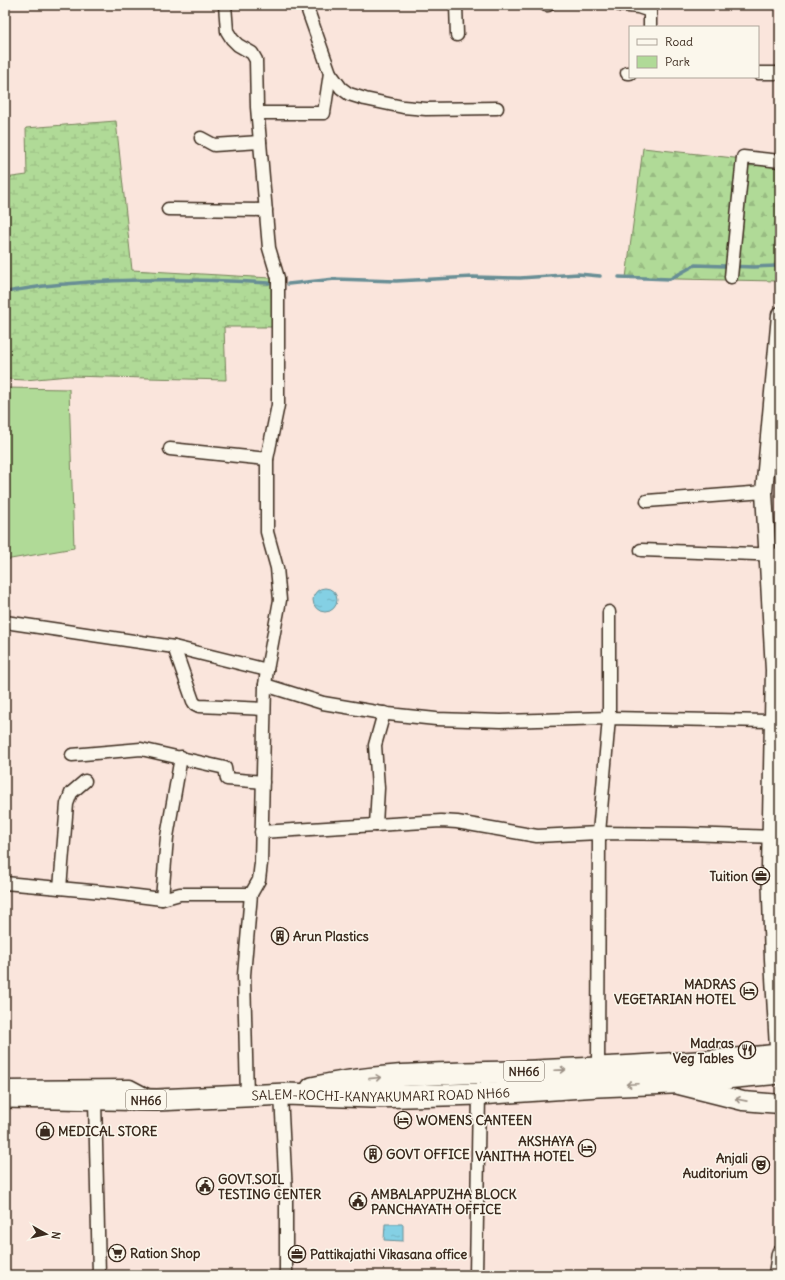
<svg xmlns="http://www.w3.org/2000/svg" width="785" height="1280" viewBox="0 0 785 1280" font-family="Delius,sans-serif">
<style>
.forest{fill:url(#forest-firs);stroke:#76825a}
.wetland{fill:url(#wetland-marsh);stroke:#76825a}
.park{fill:#b0da97;stroke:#76825a}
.water{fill:url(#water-ripples);stroke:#678e95}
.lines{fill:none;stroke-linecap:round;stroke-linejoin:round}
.stream{stroke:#678e95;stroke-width:3.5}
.street-casing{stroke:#3b2a1e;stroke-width:15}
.secondary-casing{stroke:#3b2a1e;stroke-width:19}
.primary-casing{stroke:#3b2a1e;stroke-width:21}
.highway-casing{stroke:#3b2a1e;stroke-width:24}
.street{stroke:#fbf7ec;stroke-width:12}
.secondary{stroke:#fbf7ec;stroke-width:16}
.primary{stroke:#fbf7ec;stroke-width:18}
.highway{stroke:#fbf7ec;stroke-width:21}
.oneway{stroke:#9b9085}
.labels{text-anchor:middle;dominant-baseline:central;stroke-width:3;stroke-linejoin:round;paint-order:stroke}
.shield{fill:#fbf7ec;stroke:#75685c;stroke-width:1}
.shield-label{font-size:12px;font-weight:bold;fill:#3b2a1e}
.poi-label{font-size:13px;font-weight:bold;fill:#3b2a1e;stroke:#fbf7ec;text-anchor:start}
.street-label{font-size:13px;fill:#3b2a1e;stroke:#fbf7ec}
</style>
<defs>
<pattern id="forest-firs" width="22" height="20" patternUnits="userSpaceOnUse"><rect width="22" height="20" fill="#b0da97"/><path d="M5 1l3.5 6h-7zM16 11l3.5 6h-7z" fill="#98bb82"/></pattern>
<pattern id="wetland-marsh" width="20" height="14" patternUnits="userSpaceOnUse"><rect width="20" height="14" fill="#b0da97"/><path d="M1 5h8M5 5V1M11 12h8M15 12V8" fill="none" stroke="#98bb82"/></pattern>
<pattern id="water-ripples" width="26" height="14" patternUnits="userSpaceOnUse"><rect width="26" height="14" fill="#84d0e4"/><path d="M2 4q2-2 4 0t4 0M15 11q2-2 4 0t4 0" fill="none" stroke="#73b3c3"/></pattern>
</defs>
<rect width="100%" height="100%" fill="#fae5dc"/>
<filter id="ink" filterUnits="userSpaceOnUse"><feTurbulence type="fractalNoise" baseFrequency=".025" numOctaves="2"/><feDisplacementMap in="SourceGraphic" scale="8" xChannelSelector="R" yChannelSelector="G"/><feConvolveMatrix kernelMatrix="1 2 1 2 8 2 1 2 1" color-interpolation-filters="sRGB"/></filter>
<g filter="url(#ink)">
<path class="forest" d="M643 148 780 163V254L777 281 626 278Z"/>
<path class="wetland" d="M116 121 132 270 271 278 272 327H224L226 380 69 376 25 380 5 379V178L27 175 26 128Z"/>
<path class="park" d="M5 388 69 389 74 548 5 560Z"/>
<g class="water">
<circle cx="325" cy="600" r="12"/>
<path d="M385 1224H403V1241L384 1240Z"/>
</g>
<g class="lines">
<g class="stream">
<path d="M619 277 670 279 695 265 754 267 777 266"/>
<path d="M288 284 335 279 396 281 473 277 520 278 578 274 600 276"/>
<path d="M5 292C25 289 45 285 65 284 133 278 201 279 269 283"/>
</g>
<defs>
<g id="street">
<path d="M225 5 227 31 232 39 238 45 252 53 256 60 257 107 269 248 278 278V405L267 459V532L277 568 280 600 267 670 265 685 261 863 259 880 251 894 244 975 247 1096"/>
<path d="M306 5 330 73 341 88 349 94 365 99 403 107 426 109 497 108"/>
<path d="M456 5 457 35"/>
<path d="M546 5H548"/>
<path d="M620 5 638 7 650 11V27"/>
<path d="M627 73H630"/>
<path d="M758 73H780"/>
<path d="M258 113H324L330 73"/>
<path d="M201 138 214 145 260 142"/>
<path d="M168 209 266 210"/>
<path d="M731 277 743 157 780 161"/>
<path d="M170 449 267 459"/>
<path d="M647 501 764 492"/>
<path d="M641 550 780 555"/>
<path d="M5 622 174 647 267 670"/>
<path d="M174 647 193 701 195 704 199 706 264 709"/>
<path d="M265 685 323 703 388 714 436 719 501 721 609 718 774 721"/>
<path d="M72 755 141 749 225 768 227 779 263 782"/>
<path d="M376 825 378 788 375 745 384 713"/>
<path d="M261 832 441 821 457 822 537 836 599 833 686 834 780 837"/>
<path d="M5 883 113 893 162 899 180 894H251"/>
<path d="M60 888 67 804 71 793 85 781"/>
<path d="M162 899 167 837 181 757"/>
<path d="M598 1069 599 833 609 718V612"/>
<path d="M5 1087 130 1086 149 1096"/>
<path d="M281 1094 286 1194V1275"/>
<path d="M95 1100 99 1275"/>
<path d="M476 1275 479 1094"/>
</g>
<g id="secondary">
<path d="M779 1066 773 959 770 868 774 670 764 492 780 315"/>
<path d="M777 1275 780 1253"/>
</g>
<path id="primary" d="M679 1085 743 1101 780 1104"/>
<g id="highway">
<path d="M312 1088C376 1073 443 1074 508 1072 599 1068 689 1064 780 1055"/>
<path id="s1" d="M5 1097 157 1100 286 1094 372 1097 479 1094 598 1086 671 1083 780 1073"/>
</g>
</defs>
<use href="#street" class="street-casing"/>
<use href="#secondary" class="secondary-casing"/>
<use href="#primary" class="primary-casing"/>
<use href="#highway" class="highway-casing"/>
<use href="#street" class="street"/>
<use href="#secondary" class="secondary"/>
<use href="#primary" class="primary"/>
<use href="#highway" class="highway"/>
</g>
<defs><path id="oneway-shaft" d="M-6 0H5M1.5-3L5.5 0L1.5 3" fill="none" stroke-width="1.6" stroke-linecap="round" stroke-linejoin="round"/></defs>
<g class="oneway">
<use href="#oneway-shaft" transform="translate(560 1070) rotate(-2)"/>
<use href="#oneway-shaft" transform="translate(375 1078) rotate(-6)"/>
<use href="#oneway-shaft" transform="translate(632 1084) rotate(177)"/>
<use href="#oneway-shaft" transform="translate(741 1100) rotate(-169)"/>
</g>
</g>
<defs>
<symbol id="office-ring" viewBox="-11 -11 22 22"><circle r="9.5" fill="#fbf7ec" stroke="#3b2a1e" stroke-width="1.5"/><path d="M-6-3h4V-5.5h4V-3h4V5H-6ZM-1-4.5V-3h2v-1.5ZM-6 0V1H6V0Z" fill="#3b2a1e"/></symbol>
<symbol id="building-ring" viewBox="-11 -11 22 22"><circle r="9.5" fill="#fbf7ec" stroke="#3b2a1e" stroke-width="1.5"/><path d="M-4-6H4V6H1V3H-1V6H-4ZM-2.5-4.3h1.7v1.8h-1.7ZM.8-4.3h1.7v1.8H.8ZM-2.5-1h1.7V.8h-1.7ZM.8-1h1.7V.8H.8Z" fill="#3b2a1e"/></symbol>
<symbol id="hotel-ring" viewBox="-11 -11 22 22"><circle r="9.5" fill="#fbf7ec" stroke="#3b2a1e" stroke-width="1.5"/><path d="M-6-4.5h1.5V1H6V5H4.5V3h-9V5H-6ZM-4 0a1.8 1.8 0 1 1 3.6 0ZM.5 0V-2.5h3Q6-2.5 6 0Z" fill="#3b2a1e"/></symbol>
<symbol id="restaurant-ring" viewBox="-11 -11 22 22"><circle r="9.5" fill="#fbf7ec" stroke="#3b2a1e" stroke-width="1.5"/><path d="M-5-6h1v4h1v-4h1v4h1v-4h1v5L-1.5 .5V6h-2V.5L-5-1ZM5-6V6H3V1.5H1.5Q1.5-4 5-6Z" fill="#3b2a1e"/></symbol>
<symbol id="shop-ring" viewBox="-11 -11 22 22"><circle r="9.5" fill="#fbf7ec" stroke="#3b2a1e" stroke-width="1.5"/><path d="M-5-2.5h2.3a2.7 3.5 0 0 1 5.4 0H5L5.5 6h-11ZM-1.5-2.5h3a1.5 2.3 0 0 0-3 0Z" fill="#3b2a1e"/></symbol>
<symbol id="theatre-ring" viewBox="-11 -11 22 22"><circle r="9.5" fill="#fbf7ec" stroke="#3b2a1e" stroke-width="1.5"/><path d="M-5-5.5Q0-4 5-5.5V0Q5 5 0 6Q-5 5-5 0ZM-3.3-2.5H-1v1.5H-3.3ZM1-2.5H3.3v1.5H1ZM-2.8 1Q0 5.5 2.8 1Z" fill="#3b2a1e"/></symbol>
<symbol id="civic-ring" viewBox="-11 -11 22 22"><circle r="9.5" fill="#fbf7ec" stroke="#3b2a1e" stroke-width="1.5"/><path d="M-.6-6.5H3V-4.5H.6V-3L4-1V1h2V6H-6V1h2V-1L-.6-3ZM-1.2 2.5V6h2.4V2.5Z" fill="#3b2a1e"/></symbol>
<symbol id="supermarket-ring" viewBox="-11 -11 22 22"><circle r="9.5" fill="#fbf7ec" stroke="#3b2a1e" stroke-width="1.5"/><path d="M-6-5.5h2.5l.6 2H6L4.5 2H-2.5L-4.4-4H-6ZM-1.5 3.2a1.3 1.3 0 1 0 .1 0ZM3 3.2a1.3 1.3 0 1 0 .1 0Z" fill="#3b2a1e"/></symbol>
</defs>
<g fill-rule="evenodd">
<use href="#office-ring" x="751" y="866" width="20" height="20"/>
<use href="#building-ring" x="270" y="926" width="20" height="20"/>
<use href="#hotel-ring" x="739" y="981" width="20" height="20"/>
<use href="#restaurant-ring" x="737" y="1040" width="20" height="20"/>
<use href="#hotel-ring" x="393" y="1110" width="20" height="20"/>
<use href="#shop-ring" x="35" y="1121" width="20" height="20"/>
<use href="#hotel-ring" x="577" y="1138" width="20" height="20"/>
<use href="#building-ring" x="363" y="1144" width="20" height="20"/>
<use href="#theatre-ring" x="751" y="1155" width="20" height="20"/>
<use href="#civic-ring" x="195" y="1176" width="20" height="20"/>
<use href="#civic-ring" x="348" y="1191" width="20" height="20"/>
<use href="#supermarket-ring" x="107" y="1243" width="20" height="20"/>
<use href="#office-ring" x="287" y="1244" width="20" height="20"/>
</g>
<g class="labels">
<g class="shield">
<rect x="504" y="1061" width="40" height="20" rx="3"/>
<rect x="126" y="1090" width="40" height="20" rx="3"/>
</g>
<g class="shield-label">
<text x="524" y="1071">NH66</text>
<text x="146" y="1100">NH66</text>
</g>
<g class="poi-label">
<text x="748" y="876" text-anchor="end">Tuition</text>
<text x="293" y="936">Arun Plastics</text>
<text x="736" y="984" text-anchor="end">MADRAS<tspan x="736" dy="15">VEGETARIAN HOTEL</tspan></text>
<text x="734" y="1043" text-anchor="end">Madras<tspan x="734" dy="15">Veg Tables</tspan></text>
<text x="416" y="1120">WOMENS CANTEEN</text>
<text x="58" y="1131">MEDICAL STORE</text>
<text x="574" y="1141" text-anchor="end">AKSHAYA<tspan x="574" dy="15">VANITHA HOTEL</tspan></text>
<text x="386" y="1154">GOVT OFFICE</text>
<text x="748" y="1158" text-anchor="end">Anjali<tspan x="748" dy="15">Auditorium</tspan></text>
<text x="218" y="1179">GOVT.SOIL<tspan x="218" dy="15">TESTING CENTER</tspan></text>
<text x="371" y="1194">AMBALAPPUZHA BLOCK<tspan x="371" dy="15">PANCHAYATH OFFICE</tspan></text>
<text x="130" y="1253">Ration Shop</text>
<text x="310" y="1254">Pattikajathi Vikasana office</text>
</g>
<g class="street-label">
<text stroke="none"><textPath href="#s1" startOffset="376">SALEM-KOCHI-KANYAKUMARI ROAD NH66</textPath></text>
</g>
</g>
<rect width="785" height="1280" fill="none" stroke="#fbf7ec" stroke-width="20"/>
<rect x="10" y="10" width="765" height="1260" fill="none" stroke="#3b2a1e" stroke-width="1.5" filter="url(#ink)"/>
<rect x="629" y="26" width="130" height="52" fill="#fbf7ec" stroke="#aea59a"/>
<rect x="637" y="39" width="20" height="6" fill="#fbf7ec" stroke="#aea59a"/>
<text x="665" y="46" font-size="12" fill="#3b2a1e">Road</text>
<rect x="637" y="56" width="20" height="12" fill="#b0da97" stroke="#aea59a"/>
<text x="665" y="66" font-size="12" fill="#3b2a1e">Park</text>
<g transform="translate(46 1234) rotate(98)" stroke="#fbf7ec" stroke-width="3" paint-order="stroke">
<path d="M0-3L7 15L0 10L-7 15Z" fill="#3b2a1e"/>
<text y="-6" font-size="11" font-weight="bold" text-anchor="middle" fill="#3b2a1e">N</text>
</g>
</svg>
